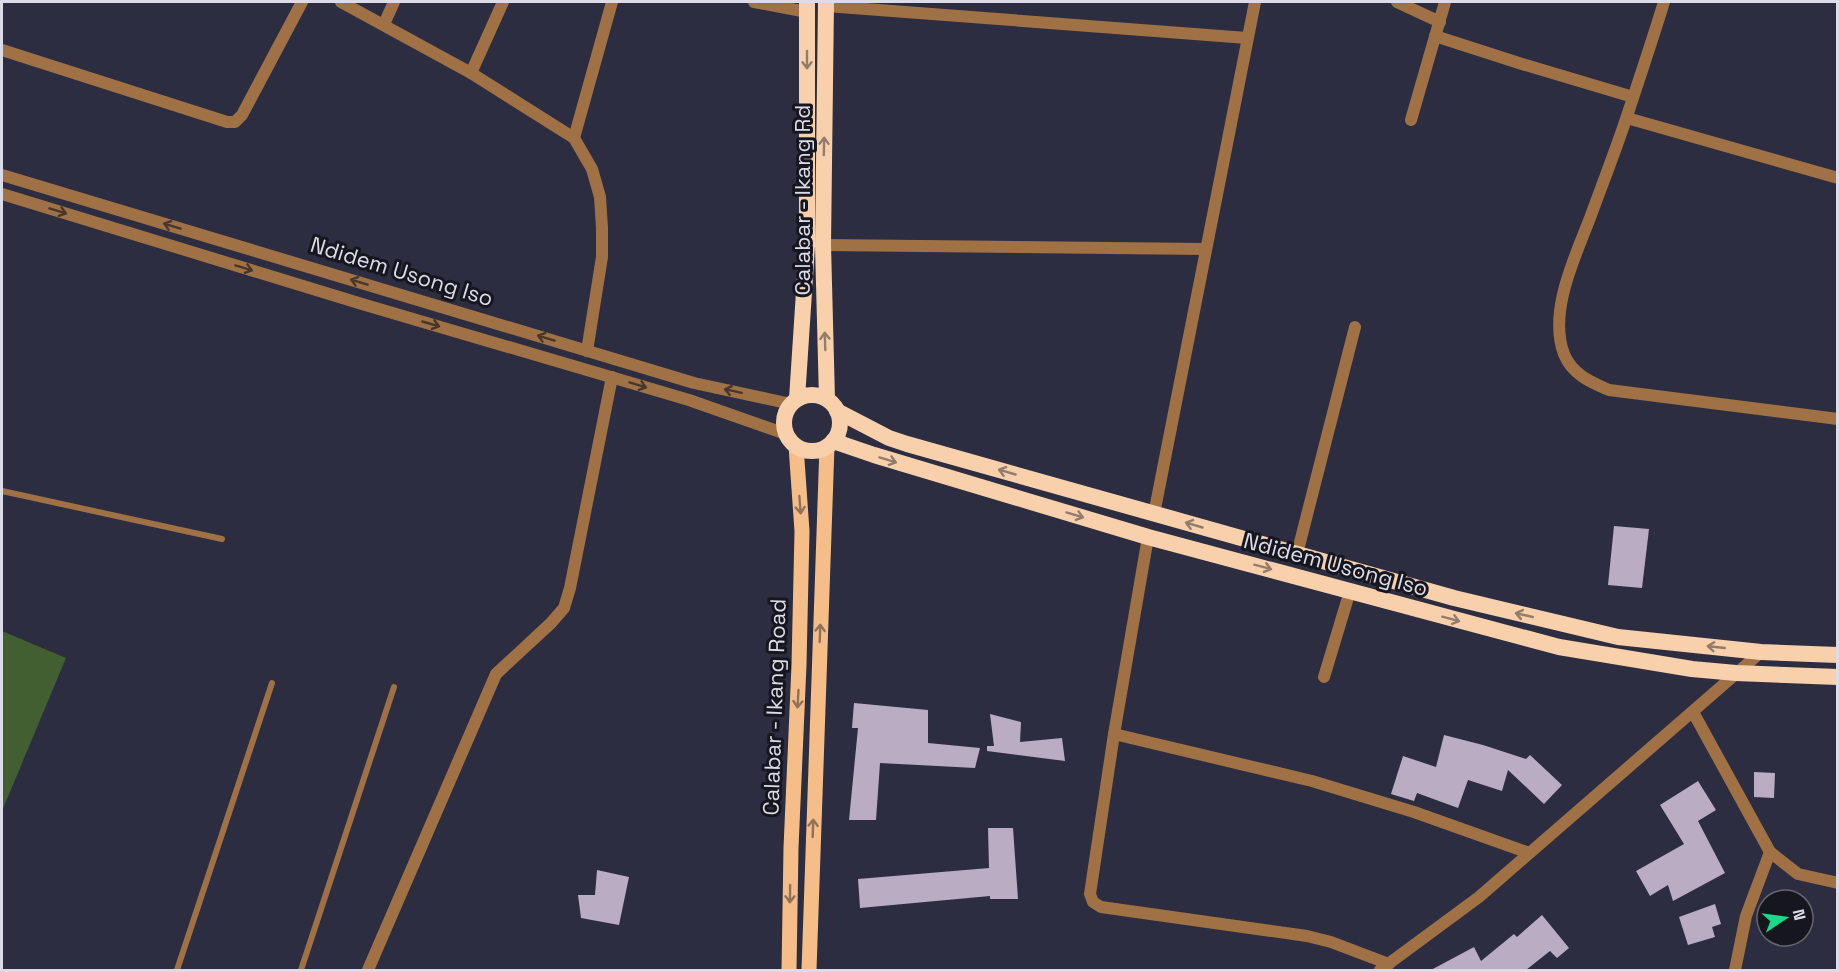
<svg xmlns="http://www.w3.org/2000/svg" width="1839" height="972" viewBox="0 0 1839 972" font-family="'Space Grotesk',sans-serif">
<style>
.green{fill:#415f30}
.building{fill:#baacc2}
.lines{fill:none;stroke-linecap:round;stroke-linejoin:round}
.service{stroke:#9f7145;stroke-width:6}
.minor{stroke:#9f7145;stroke-width:12}
.tertiary{stroke:#9f7145;stroke-width:12}
.primary{stroke:#f5bd87;stroke-width:15}
.trunk{stroke:#f8d0ab;stroke-width:16}
.oneway{stroke:#927c6c}
.oneway2{stroke:#46362c}
.oneway3{stroke:#917258}
.labels{text-anchor:middle;dominant-baseline:central;stroke-width:6;stroke-linejoin:round;paint-order:stroke}
.street-label{font-size:22px;fill:#dcdce9;stroke:#16161f}
</style>
<rect width="100%" height="100%" fill="#2c2d40"/>
<path class="green" d="M2 631 66 658 2 811Z"/>
<g class="building">
<path d="M1614 526 1649 529 1642 588 1608 585Z"/>
<path d="M854 703 928 710V743L980 748 975 768 880 763 876 820H849L858 728H852Z"/>
<path d="M990 714 1021 722 1020 742 1062 738 1065 761 987 751V746H994Z"/>
<path d="M1444 735 1483 745 1526 759 1530 755 1562 785 1544 804 1508 770 1502 791 1468 780 1458 808 1417 793 1414 801 1391 794 1403 756 1436 767Z"/>
<path d="M1754 772 1775 773 1774 798 1754 797Z"/>
<path d="M1698 781 1716 810 1698 821 1725 873 1673 901 1668 885 1650 896 1636 871 1684 844 1660 805Z"/>
<path d="M988 828H1013L1018 899H990V896L860 908 858 879 989 868Z"/>
<path d="M597 870 629 877 619 925 581 918 578 895H595Z"/>
<path d="M1715 904 1721 924 1712 927 1715 937 1688 945 1679 917Z"/>
<path d="M1542 915 1569 948 1557 958 1550 951 1526 970H1431L1474 947 1481 961 1514 934 1517 937Z"/>
</g>
<g class="lines">
<g class="service">
<path d="M2 491 222 539"/>
<path d="M177 970 272 683"/>
<path d="M301 970 394 687"/>
</g>
<g class="minor">
<path d="M341 2 471 73 574 138 592 169 600 197 602 228V257L587 351"/>
<path d="M754 2 807 12"/>
<path d="M1397 2 1440 22"/>
<path d="M1664 2C1652 41 1639 80 1626 119 1615 152 1602 185 1590 218 1575 257 1548 312 1564 354 1572 374 1590 382 1609 390L1838 419"/>
<path d="M826 6 1247 38"/>
<path d="M384 24 394 2"/>
<path d="M1435 36 1522 64 1633 97"/>
<path d="M2 50 227 122H235L242 115 302 2"/>
<path d="M471 73 503 2"/>
<path d="M1627 118 1838 178"/>
<path d="M1411 120 1445 2"/>
<path d="M574 138 612 2"/>
<path d="M823 245 1205 249"/>
<path d="M1154 514 1255 2"/>
<path d="M1148 537 1114 734 1090 894 1093 902 1101 907 1307 936 1331 942 1389 964"/>
<path d="M1297 554 1355 327"/>
<path d="M1324 677 1350 591"/>
<path d="M1693 712 1770 852 1798 874 1838 883"/>
<path d="M1114 734 1312 781 1414 812 1529 853"/>
<path d="M368 970 496 674 551 623 564 608 570 588 612 377"/>
<path d="M1735 970 1746 916 1770 852"/>
</g>
<g class="tertiary">
<path d="M2 175 694 383 791 404"/>
<path d="M2 194 362 304 689 400 786 434"/>
<path d="M1380 970 1479 897 1761 652"/>
</g>
<g class="primary">
<path d="M789 970 791 848 799 665 802 531 796 446"/>
<path d="M809 970 827 446"/>
</g>
<g class="trunk">
<path d="M826 2 823 245 827 399"/>
<circle cx="812" cy="423" r="28"/>
<path d="M797 399 807 246V2"/>
<path d="M837 411 889 438 907 444 1454 598 1618 637 1761 652 1838 655"/>
<path d="M833 441 874 455 1148 537 1559 647 1692 669 1736 673 1838 677"/>
</g>
</g>
<defs><path id="oneway-shaft" d="M-6 0H5M1.5-3L5.5 0L1.5 3" fill="none" stroke-width="1.6" stroke-linecap="round" stroke-linejoin="round" transform="scale(1.5)"/></defs>
<g class="oneway">
<use href="#oneway-shaft" transform="translate(807 60) rotate(90)"/>
<use href="#oneway-shaft" transform="translate(824 146) rotate(-89)"/>
<use href="#oneway-shaft" transform="translate(825 341) rotate(-92)"/>
<use href="#oneway-shaft" transform="translate(888 460) rotate(17)"/>
<use href="#oneway-shaft" transform="translate(1007 472) rotate(-164)"/>
<use href="#oneway-shaft" transform="translate(1075 515) rotate(17)"/>
<use href="#oneway-shaft" transform="translate(1194 525) rotate(-164)"/>
<use href="#oneway-shaft" transform="translate(1263 567) rotate(15)"/>
<use href="#oneway-shaft" transform="translate(1524 615) rotate(-167)"/>
<use href="#oneway-shaft" transform="translate(1451 619) rotate(15)"/>
<use href="#oneway-shaft" transform="translate(1716 647) rotate(-174)"/>
</g>
<g class="oneway2">
<use href="#oneway-shaft" transform="translate(58 211) rotate(17)"/>
<use href="#oneway-shaft" transform="translate(172 226) rotate(-163)"/>
<use href="#oneway-shaft" transform="translate(244 268) rotate(17)"/>
<use href="#oneway-shaft" transform="translate(359 282) rotate(-163)"/>
<use href="#oneway-shaft" transform="translate(431 324) rotate(16)"/>
<use href="#oneway-shaft" transform="translate(546 338) rotate(-163)"/>
<use href="#oneway-shaft" transform="translate(638 385) rotate(17)"/>
<use href="#oneway-shaft" transform="translate(733 391) rotate(-168)"/>
</g>
<g class="oneway3">
<use href="#oneway-shaft" transform="translate(800 505) rotate(86)"/>
<use href="#oneway-shaft" transform="translate(820 633) rotate(-88)"/>
<use href="#oneway-shaft" transform="translate(798 699) rotate(93)"/>
<use href="#oneway-shaft" transform="translate(813 828) rotate(-88)"/>
<use href="#oneway-shaft" transform="translate(790 894) rotate(91)"/>
</g>
<g class="labels">
<g class="street-label">
<text transform="translate(802 200) rotate(-90)">Calabar - Ikang Rd</text>
<text transform="translate(402 271) rotate(17)">Ndidem Usong Iso</text>
<text transform="translate(1336 564) rotate(15)">Ndidem Usong Iso</text>
<text transform="translate(774 707) rotate(-88)">Calabar - Ikang Road</text>
</g>
</g>
<rect width="1839" height="972" fill="none" stroke="#dcdce9" stroke-width="6"/>
<g transform="translate(1785 918) rotate(77)"><circle r="28" fill="#16161f" stroke="#656570" stroke-width="1.5"/>
<path d="M0-4.5L10 22L0 15L-10 22Z" fill="#1ad988"/>
<text y="-9" font-size="16" font-weight="bold" text-anchor="middle" fill="#dcdce9">N</text>
</g>
</svg>
